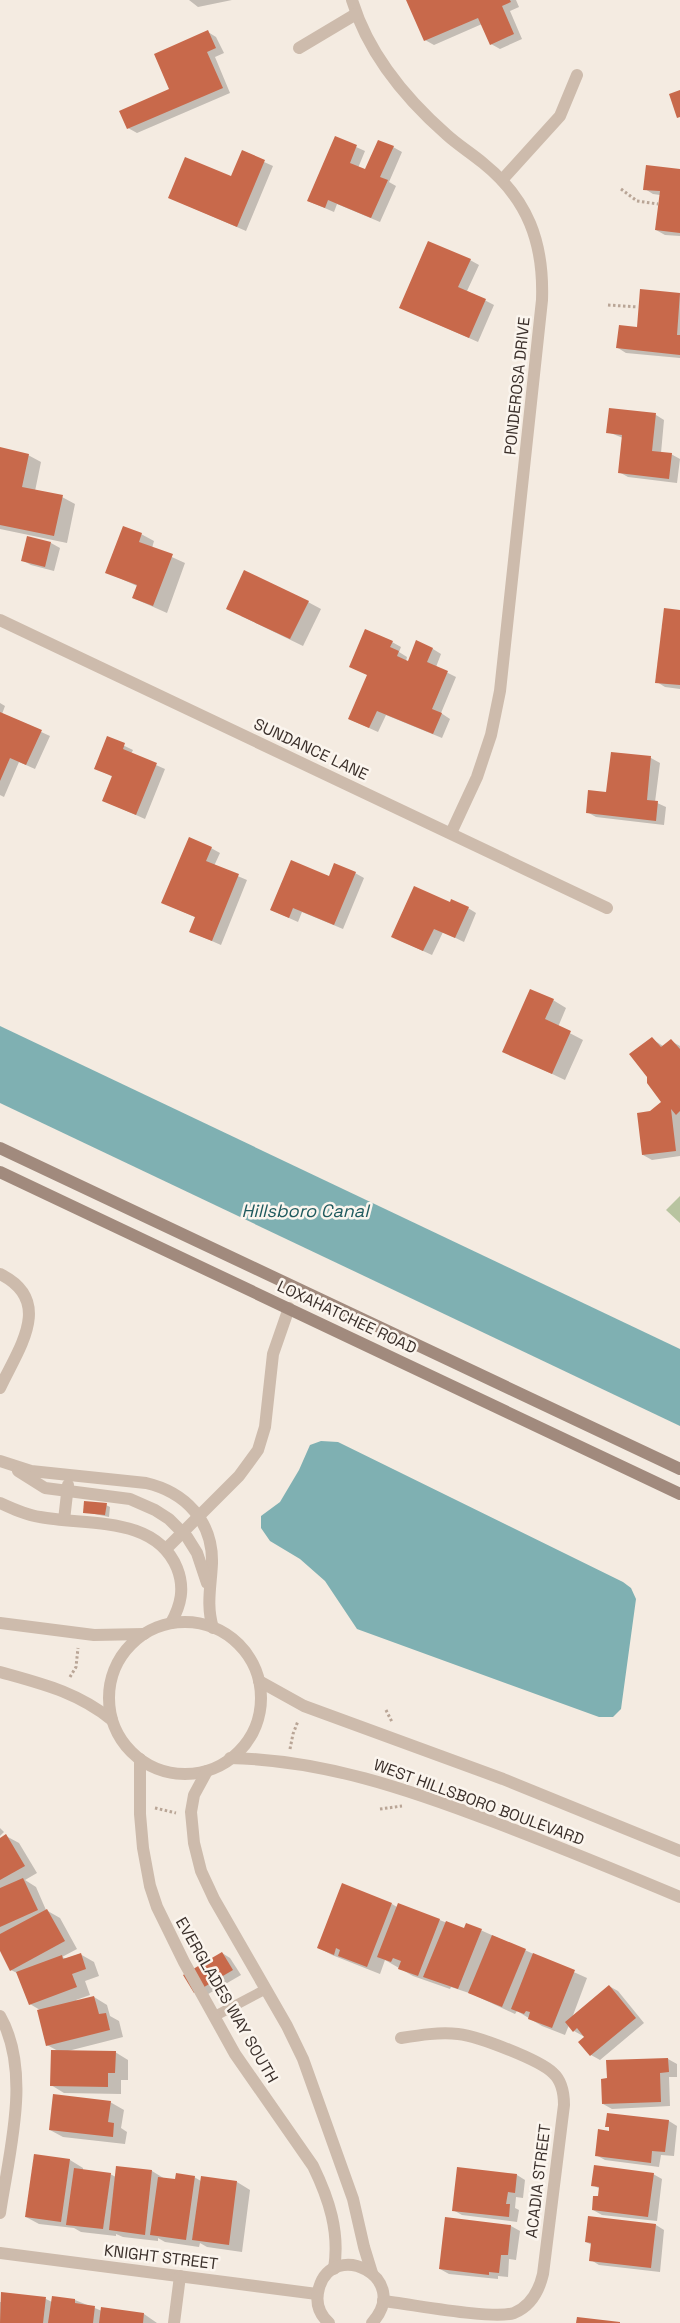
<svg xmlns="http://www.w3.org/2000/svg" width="680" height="2323" viewBox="0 0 680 2323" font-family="'Space Grotesk',sans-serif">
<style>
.green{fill:#b8c4a0}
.water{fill:#7fb0b2}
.shadow{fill:#0003}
.building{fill:#c8694b}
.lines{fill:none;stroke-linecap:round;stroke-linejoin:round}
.path{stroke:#b9a596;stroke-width:3;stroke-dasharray:2.5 2.5;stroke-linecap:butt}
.lane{stroke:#cdbbac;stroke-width:10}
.street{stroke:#cdbbac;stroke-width:12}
.secondary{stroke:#a18a7d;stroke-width:12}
.labels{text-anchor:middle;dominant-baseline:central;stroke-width:5;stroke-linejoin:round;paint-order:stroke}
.street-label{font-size:16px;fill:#3b302b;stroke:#fbf5ee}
.water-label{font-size:18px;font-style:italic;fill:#1f5a5e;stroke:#fbf5ee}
</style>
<rect width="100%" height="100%" fill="#f4ebe1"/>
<path class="green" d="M680 1196V1223L666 1210Z"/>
<g class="water">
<path d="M0 1026 680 1349V1426L0 1103Z"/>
<path d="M321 1441 338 1442 623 1582 631 1588 636 1599 621 1709 613 1717H599L357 1629 325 1581 300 1559 270 1541 261 1528V1516L280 1502 299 1470 310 1445Z"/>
</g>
<g class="shadow">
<path d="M189 0H232L198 7Z"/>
<path d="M407 0H516L519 7 510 11 522 39 500 49 491 44 482 24 434 45 425 40Z"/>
<path d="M208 32 216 37 224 53 215 57 230 93 137 133 128 128 171 90Z"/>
<path d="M336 138 365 151 358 168 365 171 393 147 402 152 389 182 396 186 380 222 337 204 334 212 308 201Z"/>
<path d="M242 152 273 166 246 231 170 198 231 178Z"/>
<path d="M680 171V236L665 235 656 230 660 195 653 194 645 189Z"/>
<path d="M470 260 479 265 467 291 494 305 478 342 401 308Z"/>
<path d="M641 290 680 294V358L626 353 618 348 638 328Z"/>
<path d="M656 415 664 420 661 453 671 454 680 459 677 483 628 477 619 472 623 438 608 432Z"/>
<path d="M0 453 28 455 41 462 35 491 62 497 75 504 67 543 0 529Z"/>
<path d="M141 534 154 541 152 548 185 563 167 613 133 598 137 586 106 572Z"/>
<path d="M28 537 51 543 60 548 54 571 31 565 22 560Z"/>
<path d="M308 602 321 609 303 646 241 616Z"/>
<path d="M680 611V689L665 687 657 682Z"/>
<path d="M392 642 401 647 399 652 407 657 406 661 408 662 417 642 433 649 441 654 436 667 456 677 441 713 450 719 442 738 386 715 378 732 349 719 368 675 351 667Z"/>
<path d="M0 703 5 706 2 714 50 736 35 769 19 762 4 797 0 795Z"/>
<path d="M108 738 133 750 131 754 165 769 145 819 104 801 113 777 95 768Z"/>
<path d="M612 753 651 758 660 763 655 802 666 807 664 825 596 817 587 812 607 794Z"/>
<path d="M211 848 220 853 214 866 247 880 221 945 191 932 197 918 163 903Z"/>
<path d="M355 873 364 878 343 929 302 912 298 922 271 910 329 877Z"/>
<path d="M450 904 468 908 476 913 464 942 443 932 432 955 401 941Z"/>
<path d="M553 1000 566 1008 558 1027 583 1040 565 1080 503 1051Z"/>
<path d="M652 1039 663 1046 671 1041 680 1046V1156L652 1160 643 1155 651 1113 662 1102Z"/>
<path d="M106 1505 110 1507 109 1517 85 1512Z"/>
<path d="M0 1828 4 1832 0 1836Z"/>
<path d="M6 1836 19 1843 37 1873 25 1880 36 1887 46 1910 60 1918 77 1949 62 1957 67 1959 80 1954 94 1962 99 1976 85 1981 90 1995 76 2000 77 2001 94 1997 107 2005 110 2016 119 2021 123 2037 68 2051 115 2052 128 2060V2080H121V2094L64 2093 51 2085 58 2051 47 2045 40 2010 30 2004 19 1974 11 1970 0 1949V1839Z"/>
<path d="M392 1904 397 1907 399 1904 465 1930 467 1924 587 1978 572 2018 609 1986 618 1991 644 2023 600 2060 591 2055 580 2042 586 2037 584 2034 583 2036 574 2031 569 2025 565 2035 542 2026 517 2011 515 2014 472 1994 451 1987 450 1989 413 1976 385 1960 380 1974 332 1955 319 1948Z"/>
<path d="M222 1953 230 1958 241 1975 203 1997 195 1992Z"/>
<path d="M668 2059 677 2064V2077H669L670 2106 612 2109 603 2104Z"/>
<path d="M110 2102 124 2110 121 2128 127 2132 125 2144 63 2137 50 2130Z"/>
<path d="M608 2114 669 2121 677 2126 674 2156 661 2155 659 2167 605 2160 596 2155 610 2132V2128L607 2126Z"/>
<path d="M35 2156 70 2160 83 2168V2170L110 2174 116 2177 117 2167 152 2171 165 2179 176 2180 194 2177 201 2181 202 2178 237 2182 250 2190 242 2252 207 2247 200 2243 199 2247 165 2242 158 2238V2241L123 2237 116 2234V2236L81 2232 74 2228 39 2224 26 2217Z"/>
<path d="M653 2174 662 2179 657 2221 602 2215 593 2210 599 2198 600 2189 593 2185Z"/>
<path d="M517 2175 525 2180 523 2198 516 2197 515 2208 519 2210 517 2222 462 2215 453 2210Z"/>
<path d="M446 2218 511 2226 520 2231 516 2260 509 2259 508 2277 498 2276V2279L449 2274 440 2269Z"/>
<path d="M656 2225 664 2230 660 2272 599 2265 591 2260 592 2245 586 2242Z"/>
<path d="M46 2299 52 2302 75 2300 102 2311V2309L144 2314 157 2323H0V2302Z"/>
</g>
<g class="building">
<path d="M406 0H510L511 2 502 6 514 34 490 45 478 18 424 41Z"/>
<path d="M208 30 216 48 207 52 223 88 127 129 119 111 169 89 154 54Z"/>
<path d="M680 90V117L677 118 669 94Z"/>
<path d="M335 136 357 145 350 163 365 169 378 140 394 146 380 177 388 180 371 218 328 200 325 208 307 201Z"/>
<path d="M242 150 265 160 237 227 168 198 185 157 231 176Z"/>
<path d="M646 165 680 169V233L655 230 660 191 643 190Z"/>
<path d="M428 241 471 259 458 287 486 299 469 338 399 308Z"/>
<path d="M640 289 680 293 677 335H680V355L616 348 619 325 637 327Z"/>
<path d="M609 408 656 413 652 451 672 453 669 479 618 473 622 435 606 433Z"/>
<path d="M0 447 29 454 22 487 63 495 54 536 0 525Z"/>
<path d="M123 526 142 533 139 542 173 554 153 606 132 598 137 585 105 573Z"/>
<path d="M27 536 51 542 45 567 21 561Z"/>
<path d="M244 570 309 601 290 639 226 609Z"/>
<path d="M664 608 680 610V685L655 683Z"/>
<path d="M365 629 393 641 390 647 399 651 397 656 408 661 416 640 433 648 427 662 448 671 432 709 442 713 433 734 377 711 369 728 348 719 367 675 349 667Z"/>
<path d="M0 712 42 730 26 765 10 758 0 781Z"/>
<path d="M107 736 125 743 123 749 157 763 136 815 102 801 112 776 94 769Z"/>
<path d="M611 752 651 756 647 800 658 801 656 821 586 813 588 790 606 792Z"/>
<path d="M189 837 212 847 206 861 239 874 212 941 189 932 195 917 161 903Z"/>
<path d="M291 860 329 876 334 863 356 872 334 925 293 908 289 918 270 910Z"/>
<path d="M414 886 450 902 451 899 469 907 455 938 434 929 423 951 391 937Z"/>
<path d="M530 989 554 999 545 1019 571 1031 552 1074 502 1052Z"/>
<path d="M652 1037 661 1047 671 1039 680 1049V1111L676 1115 671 1109 676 1151 642 1155 637 1113 650 1111 661 1102 647 1083V1077L629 1054Z"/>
<path d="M84 1501 107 1503 105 1515 83 1513Z"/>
<path d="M6 1834 25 1866 0 1880V1838Z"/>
<path d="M23 1878 38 1910 0 1927V1888Z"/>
<path d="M342 1883 392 1903 367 1967 338 1956 340 1950 336 1948 334 1955 317 1948Z"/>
<path d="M398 1903 440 1919 418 1976 398 1969 401 1961 393 1958 391 1962 377 1957Z"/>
<path d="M47 1909 65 1941 10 1971 0 1951V1934Z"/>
<path d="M446 1921 464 1928 466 1923 482 1929 458 1989 423 1977Z"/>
<path d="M492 1935 526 1949 502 2007 468 1993Z"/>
<path d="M222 1952 233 1970 194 1993 183 1975Z"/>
<path d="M81 1953 86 1969 72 1974 77 1987 29 2005 16 1972 62 1955 63 1959Z"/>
<path d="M533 1953 575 1970 552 2028 528 2019 530 2012 526 2011 524 2014 511 2009Z"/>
<path d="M609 1985 636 2018 590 2056 578 2042 584 2037 577 2028 573 2032 565 2022Z"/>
<path d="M94 1996 99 2014 106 2013 110 2030 46 2046 37 2010Z"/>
<path d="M51 2050 116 2051 115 2073H108V2087L50 2086Z"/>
<path d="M668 2058 669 2072 660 2073 661 2102 602 2104 601 2079 607 2078 606 2060Z"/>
<path d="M53 2094 111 2101 108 2122 114 2123 113 2137 49 2130Z"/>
<path d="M607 2113 669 2120 665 2152 652 2151 651 2163 595 2156 598 2129 609 2131V2127H605Z"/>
<path d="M34 2154 70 2159 61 2222 25 2217Z"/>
<path d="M594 2165 654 2173 648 2217 592 2210 593 2196H598L599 2187 591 2186Z"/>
<path d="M116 2166 152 2170 145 2235 109 2230Z"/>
<path d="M457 2167 517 2174 515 2193 508 2192 506 2204H510L509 2217 452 2211Z"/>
<path d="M74 2168 111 2173 103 2229 66 2225Z"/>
<path d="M176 2173 195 2176 186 2240 150 2235 158 2177 175 2179Z"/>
<path d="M201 2176 237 2181 229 2245 192 2240Z"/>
<path d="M588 2216 656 2224 651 2268 589 2261 591 2243 585 2242Z"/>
<path d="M445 2217 511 2225 508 2255H501L499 2273 489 2272V2275L439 2269Z"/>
<path d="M1 2292 46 2297 43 2323H0Z"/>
<path d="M52 2296 75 2299V2303L95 2306 93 2323H48Z"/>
<path d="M101 2307 144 2313 143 2323H99Z"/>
<path d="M577 2317 620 2322V2323H576Z"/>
</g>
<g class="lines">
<g class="path">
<path d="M621 189 637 201 658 204"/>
<path d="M608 305 638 307"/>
<path d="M70 1677 76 1667 78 1648"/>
<path d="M386 1710 392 1722"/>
<path d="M290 1749 293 1734 298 1721"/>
<path d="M155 1808 176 1813"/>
<path d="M380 1809 402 1806"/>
</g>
<path class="lane" d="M215 2016 266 1989"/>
<g class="street">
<path d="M352 0C368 53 406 99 447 135 458 145 471 153 483 163 528 199 544 243 542 300L500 691 491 735 477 777 451 833"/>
<path d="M299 48 356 14"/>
<path d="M502 180 560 116 577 75"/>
<path d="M0 620 607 908"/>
<path d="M0 1274C55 1301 18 1349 0 1388"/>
<path d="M0 1461 31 1471 146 1483C185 1492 213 1521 212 1563 211 1586 206 1605 213 1628"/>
<path d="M18 1471 45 1488 130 1499 155 1510 169 1519 187 1537 197 1553 207 1583"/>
<path d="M0 1503C13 1509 26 1515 40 1517 86 1526 155 1515 177 1568 185 1588 181 1605 171 1623"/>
<path d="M64 1520 68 1485"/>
<path d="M166 1549 239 1476 258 1450 265 1427 273 1354 289 1308"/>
<circle cx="185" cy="1698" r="76"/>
<path d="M0 1623 94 1635 144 1634"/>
<path d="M0 1672C43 1684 77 1692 112 1720"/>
<path d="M259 1681 304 1706 503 1779 680 1851"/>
<path d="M230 1758C323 1760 408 1789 494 1822 557 1846 618 1871 680 1897"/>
<path d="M140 1759V1814L143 1848 150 1886 157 1907 184 1962 235 2054 313 2166C329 2199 340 2232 334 2269"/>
<path d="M207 1771 194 1795 191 1812 194 1843 201 1871 214 1899 287 2026 303 2059 353 2199 364 2247 372 2273"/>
<path d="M0 2016C32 2072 9 2152 0 2213"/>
<path d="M0 2253 317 2294"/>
<path d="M383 2301C411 2304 492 2320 514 2313 531 2306 539 2291 543 2274L564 2105C564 2093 562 2081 553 2073 540 2060 478 2036 458 2034 439 2032 420 2035 401 2038"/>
<path d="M174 2323 180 2276"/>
<path d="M329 2323C319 2314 315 2302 319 2288 333 2238 413 2278 372 2323"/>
</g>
<g class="secondary">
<path d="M0 1148 680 1469"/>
<path d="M0 1172 680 1494"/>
</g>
</g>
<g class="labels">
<g class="street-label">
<text transform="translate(517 386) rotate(-84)">PONDEROSA DRIVE</text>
<text transform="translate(311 749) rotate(25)">SUNDANCE LANE</text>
<text transform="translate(347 1317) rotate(25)">LOXAHATCHEE ROAD</text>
<text transform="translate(479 1802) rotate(20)">WEST HILLSBORO BOULEVARD</text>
<text transform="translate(227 2000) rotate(60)">EVERGLADES WAY SOUTH</text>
<text transform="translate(538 2181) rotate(-83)">ACADIA STREET</text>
<text transform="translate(161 2257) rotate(7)">KNIGHT STREET</text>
</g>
<g class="water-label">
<text x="305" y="1210">Hillsboro Canal</text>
</g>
</g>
</svg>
